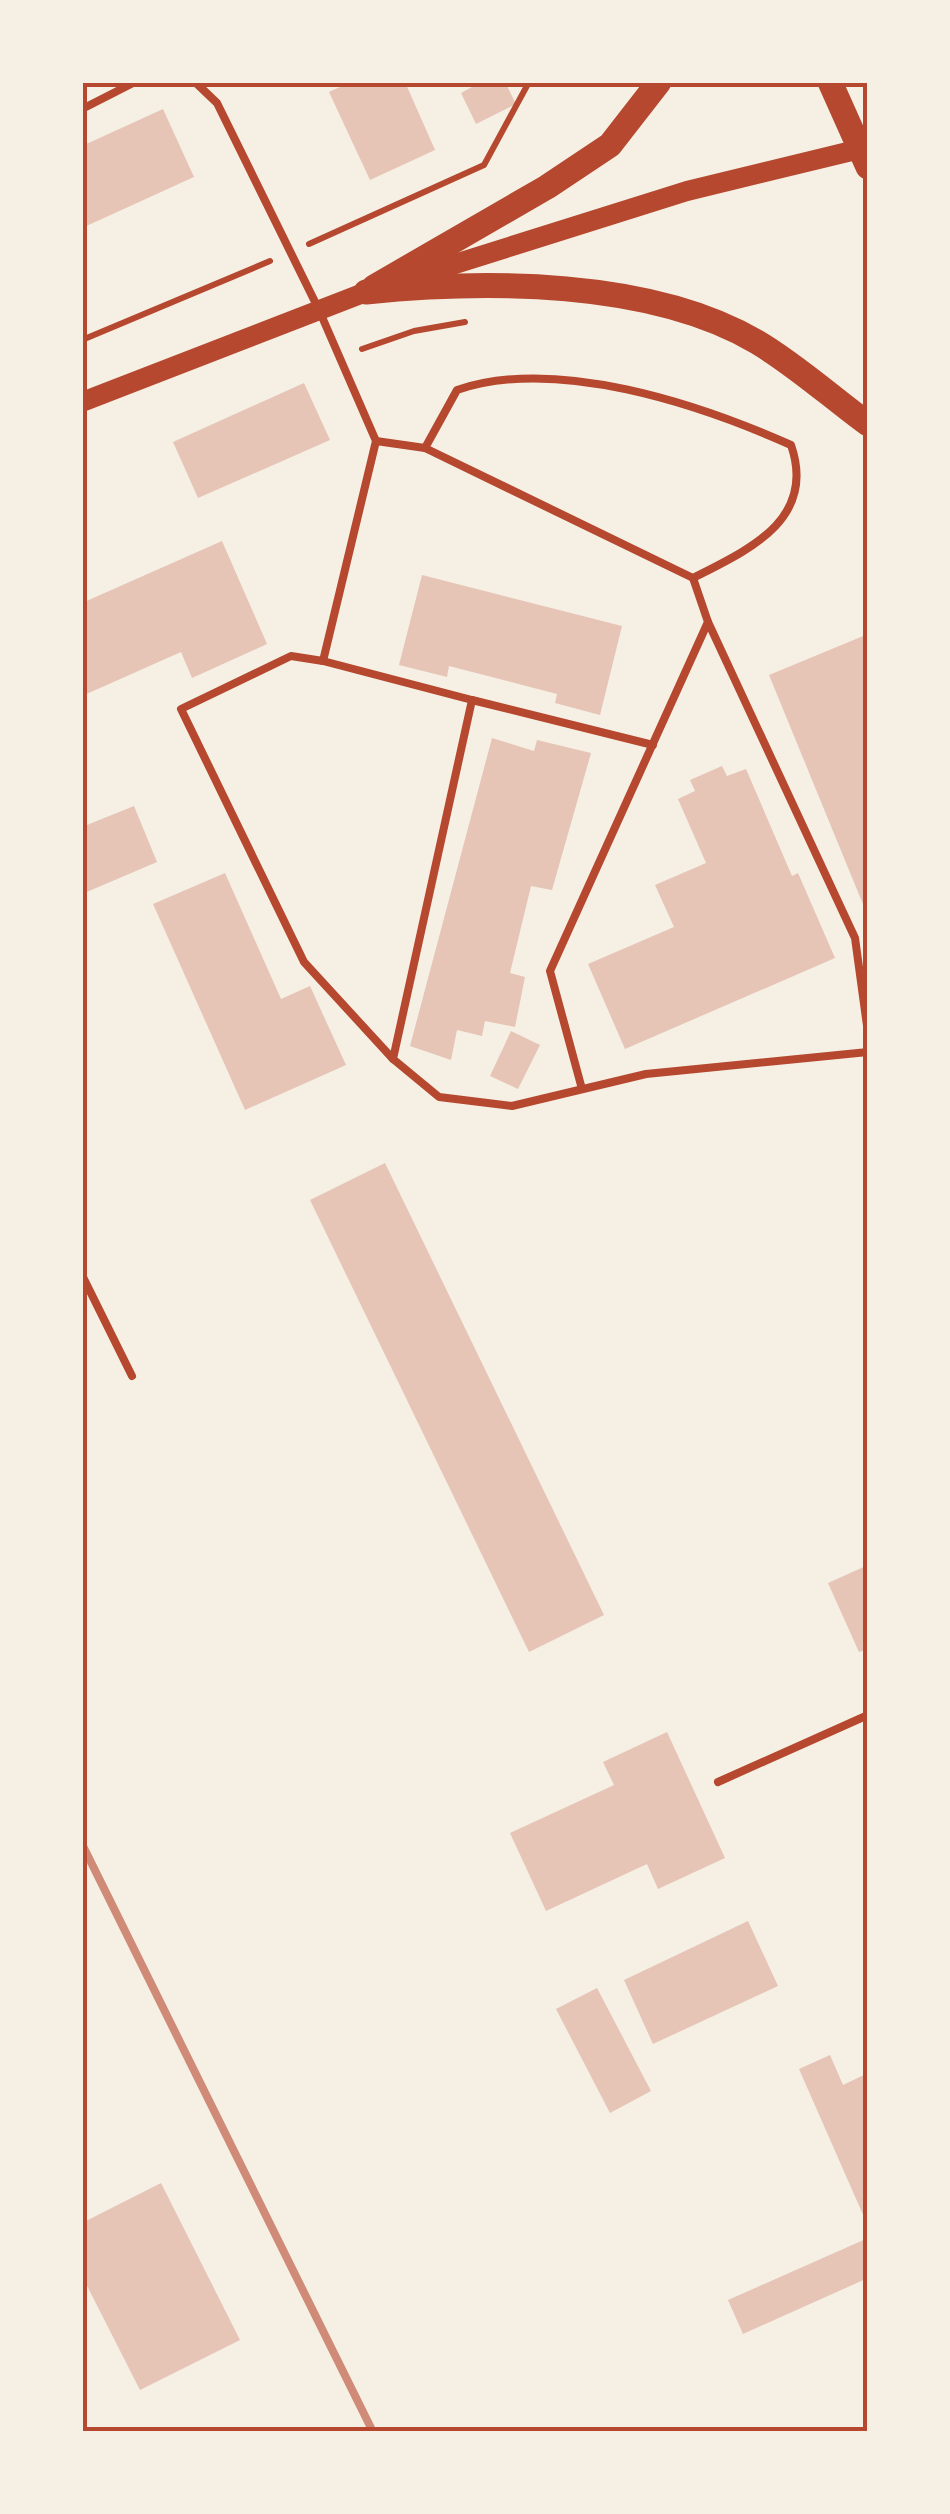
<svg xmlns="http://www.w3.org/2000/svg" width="950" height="2514" viewBox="0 0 950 2514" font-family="Montserrat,sans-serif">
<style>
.building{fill:#e6c5b7}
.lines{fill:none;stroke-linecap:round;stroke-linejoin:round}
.path{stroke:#b5482f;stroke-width:6}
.service{stroke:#b5482f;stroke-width:8}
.secondary{stroke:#b5482f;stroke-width:20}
.primary{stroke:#b5482f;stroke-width:25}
.rail{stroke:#cf8b77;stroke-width:8}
.neatline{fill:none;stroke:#b5482f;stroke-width:4}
</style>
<rect width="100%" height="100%" fill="#f6efe4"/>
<g class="building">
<path d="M351 82H405L435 150 370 180 329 92Z"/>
<path d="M481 82H505L516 104 476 124 461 93Z"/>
<path d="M163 109 194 177 82 228V146Z"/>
<path d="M304 383 330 440 198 498 173 442Z"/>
<path d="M222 541 267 644 192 678 181 652 82 696V603Z"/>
<path d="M422 575 622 626 600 715 555 703 557 694 449 666 447 677 399 665Z"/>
<path d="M868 634V914H867L769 675Z"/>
<path d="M492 738 534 751 537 740 591 753 552 890 531 886 510 973 525 977 515 1027 485 1021 482 1036 457 1030 451 1060 410 1046Z"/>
<path d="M722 766 727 776 746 769 792 876 798 873 835 958 625 1049 588 964 674 927 655 885 706 863 678 799 695 791 690 780Z"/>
<path d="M134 806 157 862 82 894V827Z"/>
<path d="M225 873 281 999 310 986 346 1065 245 1110 153 904Z"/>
<path d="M511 1031 540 1045 518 1089 490 1076Z"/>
<path d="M385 1163 604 1615 529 1652 310 1200Z"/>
<path d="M868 1565V1649L859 1652 828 1583Z"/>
<path d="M667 1732 725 1858 658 1889 647 1864 546 1911 510 1833 614 1785 603 1762Z"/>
<path d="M748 1921 778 1986 653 2044 624 1980Z"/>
<path d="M597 1988 651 2091 610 2113 556 2009Z"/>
<path d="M830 2055 843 2085 868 2073V2226L799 2069Z"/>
<path d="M161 2183 240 2340 140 2390 82 2276V2223Z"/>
<path d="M868 2238V2278L743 2334 728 2300Z"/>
</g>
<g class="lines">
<g class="path">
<path d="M309 244 484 165 529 82"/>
<path d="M82 340 270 261"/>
<path d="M362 349 414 331 465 322"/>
</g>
<g class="service">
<path d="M195 82 217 103 319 310 376 441 323 661 472 700 393 1059 439 1097 512 1106 646 1074 868 1052"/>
<path d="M82 109 135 82"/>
<path d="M376 441 425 448 693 578 708 622 550 971 582 1089"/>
<path d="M425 448 457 390C556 356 699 404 791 445 817 520 748 550 693 578"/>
<path d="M708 622 855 938 868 1033"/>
<path d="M323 661 291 656 181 709 304 962 393 1059"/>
<path d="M472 700 653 745"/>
<path d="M82 1275 132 1376"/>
<path d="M718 1782 868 1715"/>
</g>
<path class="secondary" d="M82 402 366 292 687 191 860 149"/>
<g class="primary">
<path d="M830 82 868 167"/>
<path d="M374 287 547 187 610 145 659 82"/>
<path d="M366 292C485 280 650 279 757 342 796 365 831 397 868 424"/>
</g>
<path class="rail" d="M82 1844 373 2432"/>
</g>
<rect width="950" height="2514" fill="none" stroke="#f6efe4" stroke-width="170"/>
<rect x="85" y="85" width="780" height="2344" class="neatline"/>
</svg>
